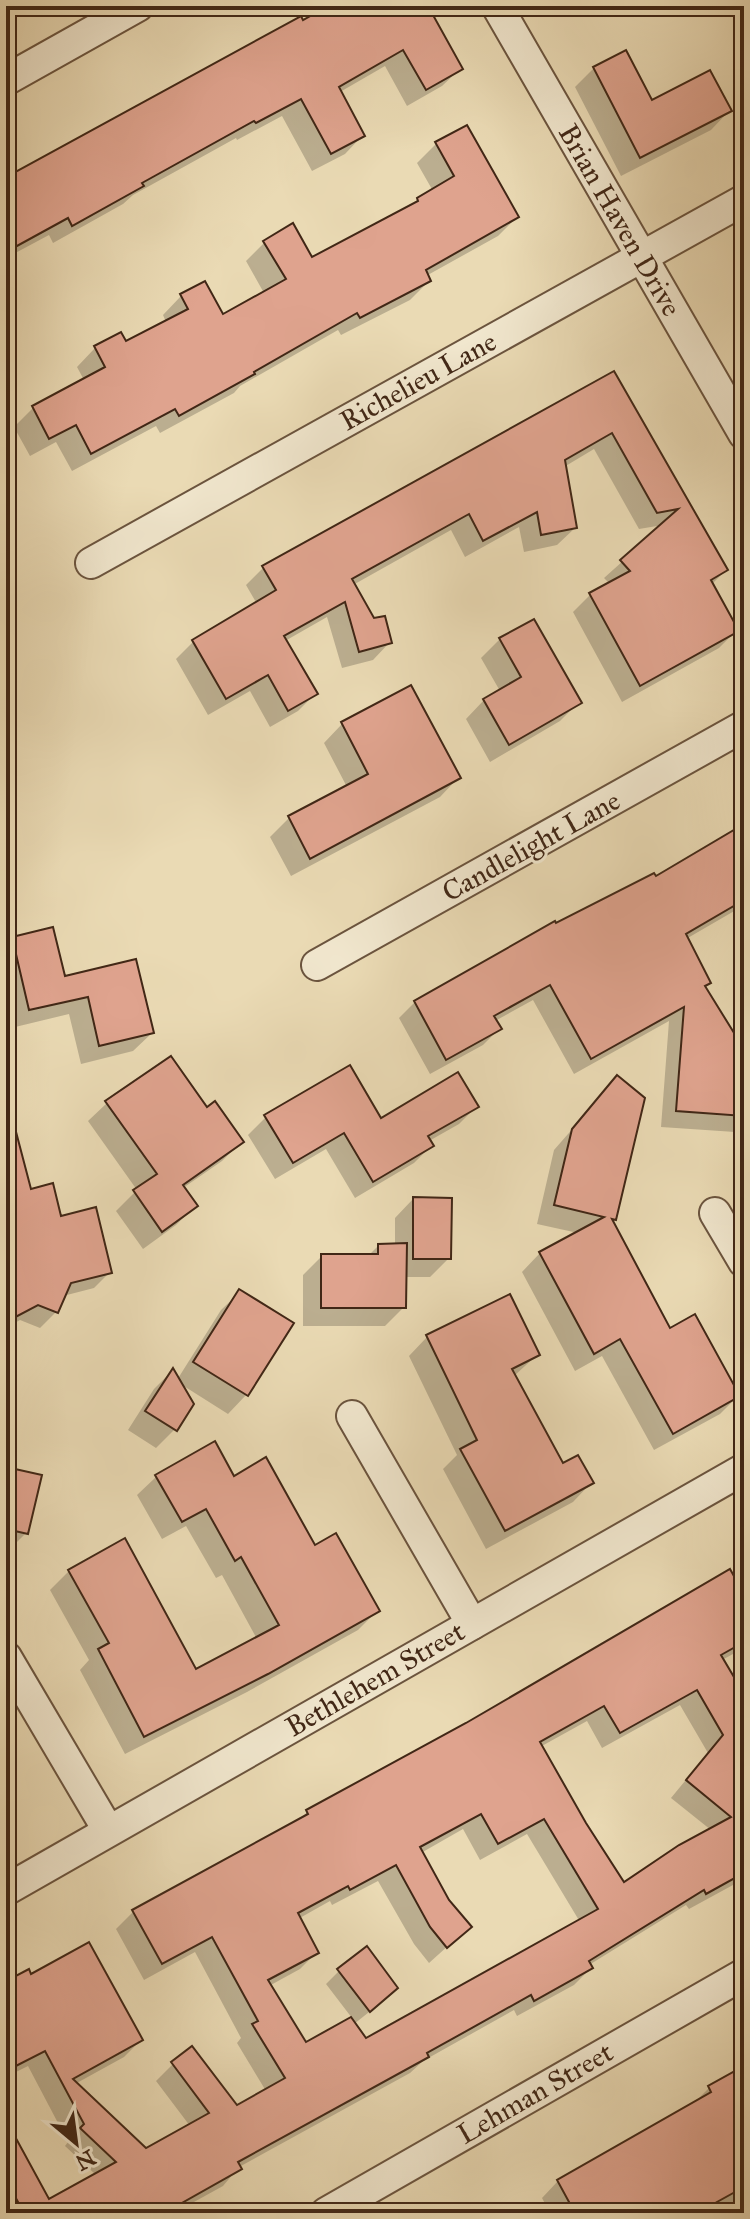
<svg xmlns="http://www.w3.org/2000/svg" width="750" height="2219" viewBox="0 0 750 2219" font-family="'IM FELL Great Primer',serif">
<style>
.shadow{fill:#0003;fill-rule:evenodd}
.building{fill:#dfa38e;stroke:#412716;stroke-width:2;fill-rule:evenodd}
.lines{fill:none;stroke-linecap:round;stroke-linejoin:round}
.street-casing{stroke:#6b543e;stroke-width:34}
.street{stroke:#f1e7ce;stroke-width:30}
.labels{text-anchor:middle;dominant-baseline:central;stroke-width:6;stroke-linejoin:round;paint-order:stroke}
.street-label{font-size:28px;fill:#412716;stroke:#f1e7ce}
</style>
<rect width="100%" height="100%" fill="#eadab4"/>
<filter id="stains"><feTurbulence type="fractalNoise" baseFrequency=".0025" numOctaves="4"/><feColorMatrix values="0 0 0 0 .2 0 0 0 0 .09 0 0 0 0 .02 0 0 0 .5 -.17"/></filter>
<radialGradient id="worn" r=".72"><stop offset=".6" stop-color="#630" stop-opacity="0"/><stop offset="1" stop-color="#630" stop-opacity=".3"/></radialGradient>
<g class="shadow">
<path d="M332 6H425L461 68 442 86 407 106 385 66 340 92 363 135 345 154 312 171 282 116 237 140 236 138 133 195 123 204 53 243 49 235 6 258V177Z"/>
<path d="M594 68 651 103 729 111 711 130 621 176 575 87Z"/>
<path d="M436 144 517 217 498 236 426 276 429 281 410 300 341 335 338 330 240 386 234 393 160 433 156 426 72 471 56 442 30 456 14 427 33 408 84 380 77 367 95 348 125 344 166 322 163 315 181 296 222 317 264 293 246 261 265 242 312 259 409 209 418 200 433 191 417 163Z"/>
<path d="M744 317V340L736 325Z"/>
<path d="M613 374 726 570 712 584 737 630 719 648 622 702 573 612 590 595 610 584 604 578 663 525 639 529 594 449 564 467 575 528 557 545 524 552 519 527 465 557 451 530 353 585 373 621 390 642 373 660 342 668 327 617 285 641 316 693 298 711 270 727 250 691 208 715 176 659 193 642 257 604 246 585 264 567Z"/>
<path d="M6 389 12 395 6 400Z"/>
<path d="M533 622 579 702 560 721 490 762 466 719 484 700 500 691 481 658 500 639Z"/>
<path d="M6 694 17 705 6 716Z"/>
<path d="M342 724 458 778 440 797 291 876 270 837 289 818 347 787 324 743Z"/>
<path d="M744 827V936L736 910 686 939 703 987 744 1053V1124L735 1132 661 1127 669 1021 574 1074 533 1000 495 1021 499 1029 483 1045 430 1074 399 1018 415 1002 655 879Z"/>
<path d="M13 939 63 978 152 1033 133 1051 81 1064 69 1014 11 1028 6 1008V946Z"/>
<path d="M617 1078 614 1219 611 1222 669 1331 738 1396 720 1414 654 1450 602 1356 575 1371 522 1272 540 1253 578 1233 537 1224 554 1150Z"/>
<path d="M107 1103 206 1110 241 1142 222 1161 183 1188 195 1206 176 1225 143 1249 116 1211 137 1190 88 1121Z"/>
<path d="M477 1106 459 1124 429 1141 432 1145 414 1163 355 1198 326 1149 275 1179 248 1135 266 1117 380 1121Z"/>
<path d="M6 1165 110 1272 94 1288 63 1296 56 1312 40 1328 20 1320 6 1328Z"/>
<path d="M413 1199 449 1258 430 1277H404V1307L385 1326H303V1275L322 1256H368L378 1246 395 1245V1218Z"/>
<path d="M240 1292 246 1395 228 1414 179 1383 175 1429 156 1448 128 1430 154 1389 172 1371 177 1380 221 1310Z"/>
<path d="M427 1337 537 1355 514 1376 562 1466 591 1483 573 1502 486 1549 443 1469 457 1455 409 1356Z"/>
<path d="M6 1469 26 1533 13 1546 6 1544Z"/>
<path d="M156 1477 233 1478 315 1547 377 1611 358 1630 247 1692 125 1754 80 1670 89 1660 50 1590 69 1571 195 1671 257 1639 222 1575 216 1578 186 1526 162 1539 137 1495Z"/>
<path d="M744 1571V1648L722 1660 744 1698V1879L689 1909 686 1905 589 1965 591 1968 574 1985 517 2016 514 2010 423 2061 410 2073 239 2167 223 2186 174 2213H6V2119L12 2130 10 2132 49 2202 96 2175 65 2146 68 2142 28 2066 6 2077V1983L30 1977 141 2040 124 2057 75 2084 146 2150 190 2126 156 2081 173 2064 236 2108 266 2091 237 2043 241 2038 195 1952 144 1980 116 1929 133 1912 298 1822 307 1812ZM680 1705 708 1753 671 1798 711 1830 624 1885 585 1824 540 1747 587 1721 602 1748ZM463 1829 480 1860 527 1834 580 1922 365 2040 354 2024 383 2001 339 1971 326 1984 352 2018 305 2045 269 1986 300 1969 317 1952 298 1919 330 1901 332 1905 378 1881 414 1944 429 1963 469 1927 448 1901 421 1853Z"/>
<path d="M744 2069V2213H550L542 2198 558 2181 692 2105 709 2088Z"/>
</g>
<g class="building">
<path d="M328 6H428L463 69 426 90 403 50 339 87 365 136 331 154 301 99 256 123 254 121 142 183 144 186 72 226 68 218 6 252V177L301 16 303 20Z"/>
<path d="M626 50 652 100 710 70 732 111 640 158 593 67Z"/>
<path d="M467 125 519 217 426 270 431 281 360 318 357 313 254 372 255 374 179 416 175 409 91 454 76 425 49 439 32 406 105 367 94 346 121 332 126 341 188 309 180 294 205 281 223 314 286 279 263 241 293 223 312 257 418 201 417 198 454 176 435 142Z"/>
<path d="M614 371 728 570 711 580 739 631 640 686 589 593 630 571 620 560 678 509 657 513 612 433 565 460 577 528 541 535 537 512 483 541 469 514 352 579 374 618 385 616 392 643 359 652 345 602 284 636 318 694 288 711 268 675 226 699 192 640 276 590 262 566Z"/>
<path d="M534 619 582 703 509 745 483 699 521 677 499 638Z"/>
<path d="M411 685 461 778 310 859 288 816 368 774 341 722Z"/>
<path d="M744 824V900L686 934 711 983 705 986 744 1049V1116L676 1111 684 1007 591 1059 550 985 494 1016 502 1029 446 1060 414 1001 555 921 556 923 654 873 656 876Z"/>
<path d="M53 927 65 976 136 959 154 1033 99 1046 88 997 29 1010 12 937Z"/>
<path d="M171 1056 207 1107 215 1101 244 1142 183 1185 198 1206 162 1232 133 1190 157 1174 105 1101Z"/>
<path d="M350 1065 381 1118 458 1072 479 1107 428 1136 434 1146 373 1182 344 1133 293 1163 264 1115Z"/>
<path d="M617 1075 645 1098 616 1220 612 1219 670 1328 695 1314 740 1396 673 1434 620 1339 594 1354 539 1252 604 1217 554 1205 572 1129Z"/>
<path d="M15 1128 31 1189 53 1183 61 1216 96 1207 112 1273 71 1283 58 1313 38 1305 6 1322V1129Z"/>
<path d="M413 1197 452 1198 451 1259H413Z"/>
<path d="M407 1243 406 1308H321V1254H378V1244Z"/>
<path d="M239 1289 294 1323 248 1396 193 1362Z"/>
<path d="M510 1294 540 1355 512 1369 563 1463 578 1455 594 1483 505 1531 460 1449 477 1440 426 1335Z"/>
<path d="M173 1368 194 1404 177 1431 145 1411Z"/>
<path d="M215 1441 234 1476 266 1457 315 1545 336 1533 380 1611 268 1674 144 1737 98 1649 109 1643 68 1570 125 1538 196 1669 279 1625 241 1557 235 1561 206 1509 182 1522 155 1475Z"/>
<path d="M6 1467 42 1475 28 1534 6 1529Z"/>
<path d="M730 1569 744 1594V1642L721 1655 744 1694V1873L706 1894 704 1890 589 1961 593 1968 534 2001 531 1995 427 2053 429 2057 238 2162 242 2169 164 2213H24L6 2180V2120L49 2199 116 2162 80 2128 84 2124 45 2051 6 2071V1981L29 1969 31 1974 89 1942 143 2040 73 2079 146 2148 209 2113 171 2062 192 2046 237 2105 285 2078 252 2024 258 2021 212 1937 162 1964 132 1910 308 1814 306 1810 466 1723ZM697 1690 723 1735 686 1780 731 1817 679 1845 624 1882 586 1823 540 1742 604 1706 620 1733ZM481 1814 498 1844 544 1819 598 1909 366 2038 351 2017 306 2042 268 1980 319 1953 298 1913 348 1886 350 1890 396 1865 430 1927 447 1948 472 1927 449 1900 420 1847Z"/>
<path d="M367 1946 398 1988 370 2012 337 1969Z"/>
<path d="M744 2066V2187L697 2213H575L557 2180 711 2092 708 2086Z"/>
</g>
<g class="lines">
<defs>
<g id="street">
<path d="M497 6 744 434"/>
<path d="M6 80 138 6"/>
<path d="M91 563 744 200"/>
<path d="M317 965 744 726"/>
<path d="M715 1213 744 1262"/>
<path d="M352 1416 472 1624"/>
<path d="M6 1657 108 1830"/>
<path d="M6 1890 744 1469"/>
<path d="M326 2213 744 1974"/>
</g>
</defs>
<use href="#street" class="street-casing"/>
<use href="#street" class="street"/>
</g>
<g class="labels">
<g class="street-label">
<text transform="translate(620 220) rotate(60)">Brian Haven Drive</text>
<text transform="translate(418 381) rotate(-29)">Richelieu Lane</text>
<text transform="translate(531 846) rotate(-29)">Candlelight Lane</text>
<text transform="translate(375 1679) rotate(-30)">Bethlehem Street</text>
<text transform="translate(535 2093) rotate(-30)">Lehman Street</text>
</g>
</g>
<rect width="750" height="2219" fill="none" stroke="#eadab4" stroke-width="32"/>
<rect x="8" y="8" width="734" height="2203" fill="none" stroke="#412716" stroke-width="4"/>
<rect x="16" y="16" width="718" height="2187" fill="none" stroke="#412716" stroke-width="2"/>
<g transform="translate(76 2143) rotate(151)" stroke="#f1e7ce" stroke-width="6" paint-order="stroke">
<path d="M0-6L14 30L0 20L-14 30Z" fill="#412716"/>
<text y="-12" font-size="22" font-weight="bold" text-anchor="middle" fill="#412716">N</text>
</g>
<rect width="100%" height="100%" filter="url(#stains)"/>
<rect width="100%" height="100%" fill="url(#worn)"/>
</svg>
